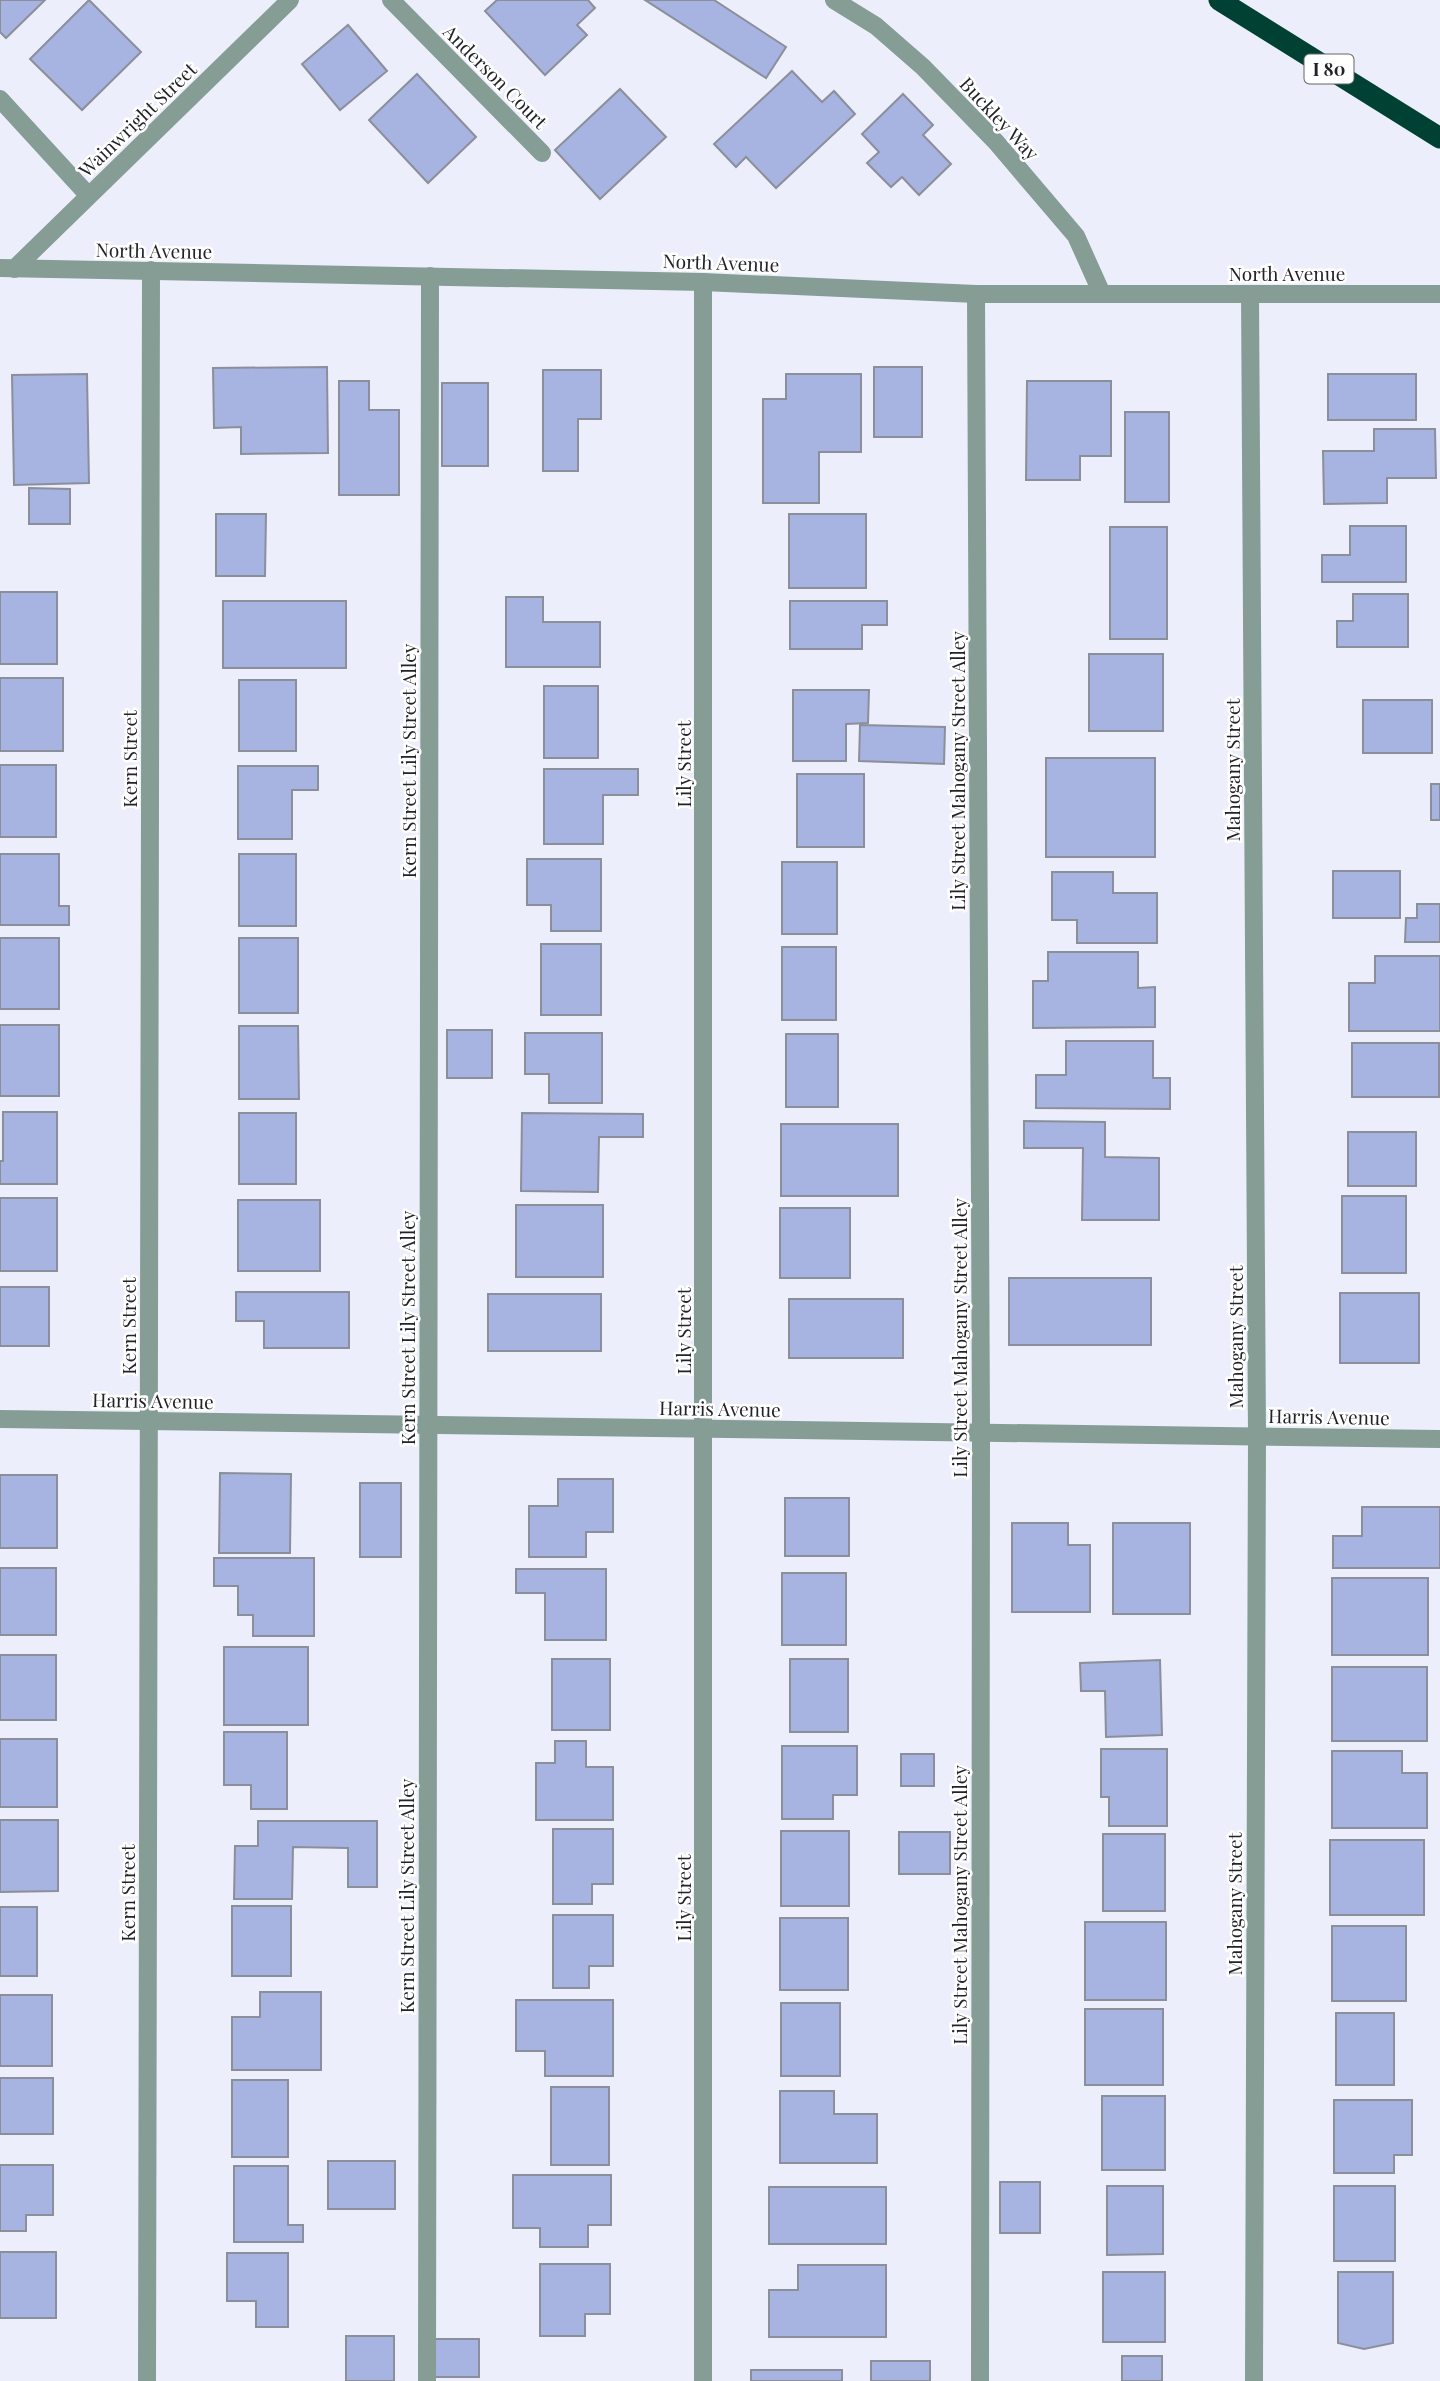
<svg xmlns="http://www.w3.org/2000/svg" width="1440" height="2381" viewBox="0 0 1440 2381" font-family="'Playfair Display',serif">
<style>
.building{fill:#a7b3e0;stroke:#8b8f9a;stroke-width:2}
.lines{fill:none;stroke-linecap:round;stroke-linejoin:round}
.minor{stroke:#859d95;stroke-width:18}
.highway{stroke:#004133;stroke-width:21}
.labels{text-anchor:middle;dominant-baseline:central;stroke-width:5;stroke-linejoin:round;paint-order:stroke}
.shield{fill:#fff;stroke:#646568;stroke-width:2}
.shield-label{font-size:18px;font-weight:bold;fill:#222328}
.street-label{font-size:19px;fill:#222328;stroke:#fff}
</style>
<rect width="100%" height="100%" fill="#eceffb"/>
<g class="building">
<path d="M0 0H45L6 38 0 32Z"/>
<path d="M89 0 141 52 82 110 30 59Z"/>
<path d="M497 0H588L595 8 577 25 587 35 545 75 485 11Z"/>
<path d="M645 0H714L786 47 766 78Z"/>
<path d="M348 25 387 71 340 110 302 64Z"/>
<path d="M792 71 822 102 834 91 855 114 776 188 746 157 736 167 714 144Z"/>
<path d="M417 74 476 137 428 183 369 120Z"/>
<path d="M620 89 666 137 600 199 555 150Z"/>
<path d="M903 94 933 125 923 135 951 164 919 195 902 177 891 187 867 163 879 152 862 134Z"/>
<path d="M327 367 328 453 241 454V427L214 428 213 368Z"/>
<rect x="874" y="367" width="48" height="70"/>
<path d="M543 370H601V419H578V471H543Z"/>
<path d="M87 374 89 483 14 485 12 375Z"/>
<path d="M786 374H861V452H819V503H763V399H786Z"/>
<rect x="1328" y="374" width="88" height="46"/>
<path d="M339 381H369V410H399V495H339Z"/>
<path d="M1027 381H1111V456H1080V480H1026Z"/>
<rect x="442" y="383" width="46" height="83"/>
<rect x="1125" y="412" width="44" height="90"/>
<path d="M1374 429H1435L1436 478H1387V503L1324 504 1323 451H1374Z"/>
<path d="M29 488 70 489V524H29Z"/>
<path d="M216 514H266L265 576H216Z"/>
<rect x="789" y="514" width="77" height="74"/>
<path d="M1350 526H1406V582H1322V555H1350Z"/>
<rect x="1110" y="527" width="57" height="112"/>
<rect x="0" y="592" width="57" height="72"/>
<path d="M1353 594H1408V647H1337V621H1353Z"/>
<path d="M506 597H543V622H600V667H506Z"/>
<rect x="223" y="601" width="123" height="67"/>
<path d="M790 601H887V625H862V649H790Z"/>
<rect x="1089" y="654" width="74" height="77"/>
<rect x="0" y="678" width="63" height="73"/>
<rect x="239" y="680" width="57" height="71"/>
<rect x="544" y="686" width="54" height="72"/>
<path d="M793 690H869L868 723 846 724V761H793Z"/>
<rect x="1363" y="700" width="69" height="53"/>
<path d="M860 725 945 727 944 764 859 761Z"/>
<rect x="1046" y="758" width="109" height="99"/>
<rect x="0" y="765" width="56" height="72"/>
<path d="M238 766H318V790H292V839H238Z"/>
<path d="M544 769H638V795H603V844H544Z"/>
<rect x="797" y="774" width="67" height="73"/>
<rect x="1431" y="784" width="9" height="36"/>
<path d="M0 854H59V906H69V925H0Z"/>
<rect x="239" y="854" width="57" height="72"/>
<path d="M527 859H601V931H551V905H527Z"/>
<rect x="782" y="862" width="55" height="72"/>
<rect x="1333" y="871" width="67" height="47"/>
<path d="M1052 872H1113V893H1157V943H1077V920H1052Z"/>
<path d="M1417 904H1440V942H1405L1406 918H1417Z"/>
<rect x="0" y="938" width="59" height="71"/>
<rect x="239" y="938" width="59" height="75"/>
<rect x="541" y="944" width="60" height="71"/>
<rect x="782" y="947" width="54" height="73"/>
<path d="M1048 952H1138V988L1155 987V1027L1033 1028V981H1048Z"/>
<path d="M1375 956H1440V1031H1349V983H1375Z"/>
<rect x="0" y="1025" width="59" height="71"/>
<path d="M239 1026H298L299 1099H239Z"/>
<rect x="447" y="1030" width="45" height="48"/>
<path d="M525 1033H602V1103H549V1074H525Z"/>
<rect x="786" y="1034" width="52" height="73"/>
<path d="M1066 1041H1153V1078H1170V1109L1036 1108V1075H1066Z"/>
<rect x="1352" y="1043" width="87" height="54"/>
<path d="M3 1112H57V1184H0V1161H3Z"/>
<rect x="239" y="1113" width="57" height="71"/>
<path d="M522 1113 643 1114V1137H599L598 1192 521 1191Z"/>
<path d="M1024 1121 1105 1122V1157L1159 1158V1220H1082L1083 1148H1024Z"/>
<rect x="781" y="1124" width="117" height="72"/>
<rect x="1348" y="1132" width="68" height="54"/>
<rect x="1342" y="1196" width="64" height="77"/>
<rect x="0" y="1198" width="57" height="73"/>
<rect x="238" y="1200" width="82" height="71"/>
<rect x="516" y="1205" width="87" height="72"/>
<rect x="780" y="1208" width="70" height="70"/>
<rect x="1009" y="1278" width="142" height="67"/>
<rect x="0" y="1287" width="49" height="59"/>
<path d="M236 1292H349V1348H264V1321H236Z"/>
<rect x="1340" y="1293" width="79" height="70"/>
<rect x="488" y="1294" width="113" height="57"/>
<rect x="789" y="1299" width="114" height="59"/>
<path d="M220 1473 291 1474 290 1553H219Z"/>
<rect x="0" y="1475" width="57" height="73"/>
<path d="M558 1479H613V1532H586V1557H529V1506H558Z"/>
<rect x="360" y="1483" width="41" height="74"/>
<rect x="785" y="1498" width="64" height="58"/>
<path d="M1362 1507H1440V1568H1333V1536H1362Z"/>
<path d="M1012 1523H1068V1545H1090V1612H1012Z"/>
<rect x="1113" y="1523" width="77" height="91"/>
<path d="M214 1558H314V1636H253V1615H238V1586H214Z"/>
<rect x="0" y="1568" width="56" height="67"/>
<path d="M516 1569H606V1640H545V1593H516Z"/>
<rect x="782" y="1573" width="64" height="72"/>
<rect x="1332" y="1578" width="96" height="77"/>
<rect x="224" y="1647" width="84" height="78"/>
<rect x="0" y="1655" width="56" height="65"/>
<rect x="552" y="1659" width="58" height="71"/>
<rect x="790" y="1659" width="58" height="73"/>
<path d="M1160 1660 1162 1735 1106 1737 1105 1691H1081L1080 1663Z"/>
<rect x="1332" y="1667" width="95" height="74"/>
<path d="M224 1732H287V1809H251V1785H224Z"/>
<rect x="0" y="1739" width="57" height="68"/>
<path d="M555 1741H586V1767H613V1820H536V1763H555Z"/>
<path d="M782 1746H857V1795H833V1819H782Z"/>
<path d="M1101 1749H1167V1826H1109V1797H1101Z"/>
<path d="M1332 1751H1402V1773H1427V1828H1332Z"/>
<rect x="901" y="1754" width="33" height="32"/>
<path d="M0 1820H58V1891L0 1892Z"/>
<path d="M258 1821H377V1887H348V1848L293 1847 292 1899H234L235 1846H258Z"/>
<path d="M553 1829H613V1884H592V1904H553Z"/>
<rect x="781" y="1831" width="68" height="75"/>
<rect x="899" y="1832" width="51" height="42"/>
<rect x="1103" y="1834" width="62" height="77"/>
<rect x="1330" y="1840" width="94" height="75"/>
<rect x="232" y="1906" width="59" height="70"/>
<rect x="0" y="1907" width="37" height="69"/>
<path d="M553 1915H613V1966H589V1988H553Z"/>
<rect x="780" y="1918" width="68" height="72"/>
<rect x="1085" y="1922" width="81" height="78"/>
<rect x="1332" y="1926" width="74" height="75"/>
<path d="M260 1992H321V2070H232V2017H260Z"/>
<rect x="0" y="1995" width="52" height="71"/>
<path d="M516 2000H613V2076H545V2051H516Z"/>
<rect x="781" y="2003" width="59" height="73"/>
<rect x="1085" y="2009" width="78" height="76"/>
<rect x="1336" y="2013" width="58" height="72"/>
<rect x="0" y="2078" width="53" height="56"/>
<rect x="232" y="2080" width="56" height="77"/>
<rect x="551" y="2087" width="58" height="78"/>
<path d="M780 2091H834V2114H877V2163H780Z"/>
<rect x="1102" y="2096" width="63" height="74"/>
<path d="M1334 2100H1412V2155H1394V2173H1334Z"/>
<rect x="328" y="2161" width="67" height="48"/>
<path d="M0 2165H53V2215H26V2231H0Z"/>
<path d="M234 2166H288V2225H303V2242H234Z"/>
<path d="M513 2175H611V2225H588V2247H540V2228H513Z"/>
<rect x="1000" y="2182" width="40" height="51"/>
<path d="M1107 2186H1163V2254L1107 2255Z"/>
<rect x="1334" y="2186" width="61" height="75"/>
<rect x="769" y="2187" width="117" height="57"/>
<rect x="0" y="2252" width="56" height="66"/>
<path d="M227 2253H288V2327H256V2301H227Z"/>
<path d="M540 2264H610V2314H585V2336H540Z"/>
<path d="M798 2265H886V2337H769V2290H798Z"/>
<rect x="1103" y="2272" width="62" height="70"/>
<path d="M1338 2272H1393V2343L1364 2349 1338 2343Z"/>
<rect x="346" y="2336" width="48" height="45"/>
<rect x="435" y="2339" width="44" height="38"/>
<rect x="1122" y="2356" width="40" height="25"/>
<rect x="871" y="2361" width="59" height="20"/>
<rect x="751" y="2370" width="91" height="11"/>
</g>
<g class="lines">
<g class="minor">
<path d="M391 0 542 153"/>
<path d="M834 0 876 26 923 67 996 142 1076 236 1102 294"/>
<path d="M0 99 88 195"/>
<path d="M0 268 703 282 976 294H1440"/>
<path d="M14 269 290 0"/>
<path d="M703 282V2381"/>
<path d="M976 294 981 1432 980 2381"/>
<path d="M1250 294 1257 1436 1254 2381"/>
<path d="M0 1419 1440 1439"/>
<path d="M147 2381 151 270"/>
<path d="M427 2381 430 276"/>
</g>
<path class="highway" d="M1219 0 1440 138"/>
</g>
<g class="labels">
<rect class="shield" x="1304.5" y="54.5" width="49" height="29" rx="5"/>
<g class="shield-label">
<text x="1329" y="69">I 80</text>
</g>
<g class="street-label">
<text transform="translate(496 76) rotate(45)">Anderson Court</text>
<text transform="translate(1000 118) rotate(47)">Buckley Way</text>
<text transform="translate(137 119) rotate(-44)">Wainwright Street</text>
<text transform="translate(154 250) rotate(1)">North Avenue</text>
<text transform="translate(721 262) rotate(2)">North Avenue</text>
<text x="1287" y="273">North Avenue</text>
<text transform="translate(129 759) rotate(-90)">Kern Street</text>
<text transform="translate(408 761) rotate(-90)">Kern Street Lily Street Alley</text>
<text transform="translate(683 764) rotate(-90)">Lily Street</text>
<text transform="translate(1232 770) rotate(-90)">Mahogany Street</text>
<text transform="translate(957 771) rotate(-90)">Lily Street Mahogany Street Alley</text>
<text transform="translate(128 1326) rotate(-90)">Kern Street</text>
<text transform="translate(407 1328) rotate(-90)">Kern Street Lily Street Alley</text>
<text transform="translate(683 1331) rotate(-90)">Lily Street</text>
<text transform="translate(1235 1337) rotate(-90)">Mahogany Street</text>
<text transform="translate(959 1338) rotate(-90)">Lily Street Mahogany Street Alley</text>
<text transform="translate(153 1400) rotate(1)">Harris Avenue</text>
<text transform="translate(720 1408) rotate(1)">Harris Avenue</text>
<text transform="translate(1329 1416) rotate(1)">Harris Avenue</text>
<text transform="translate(127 1893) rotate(-90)">Kern Street</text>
<text transform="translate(406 1896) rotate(-90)">Kern Street Lily Street Alley</text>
<text transform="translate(683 1898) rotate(-90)">Lily Street</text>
<text transform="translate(1234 1904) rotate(-90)">Mahogany Street</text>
<text transform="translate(959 1905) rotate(-90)">Lily Street Mahogany Street Alley</text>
</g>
</g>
</svg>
